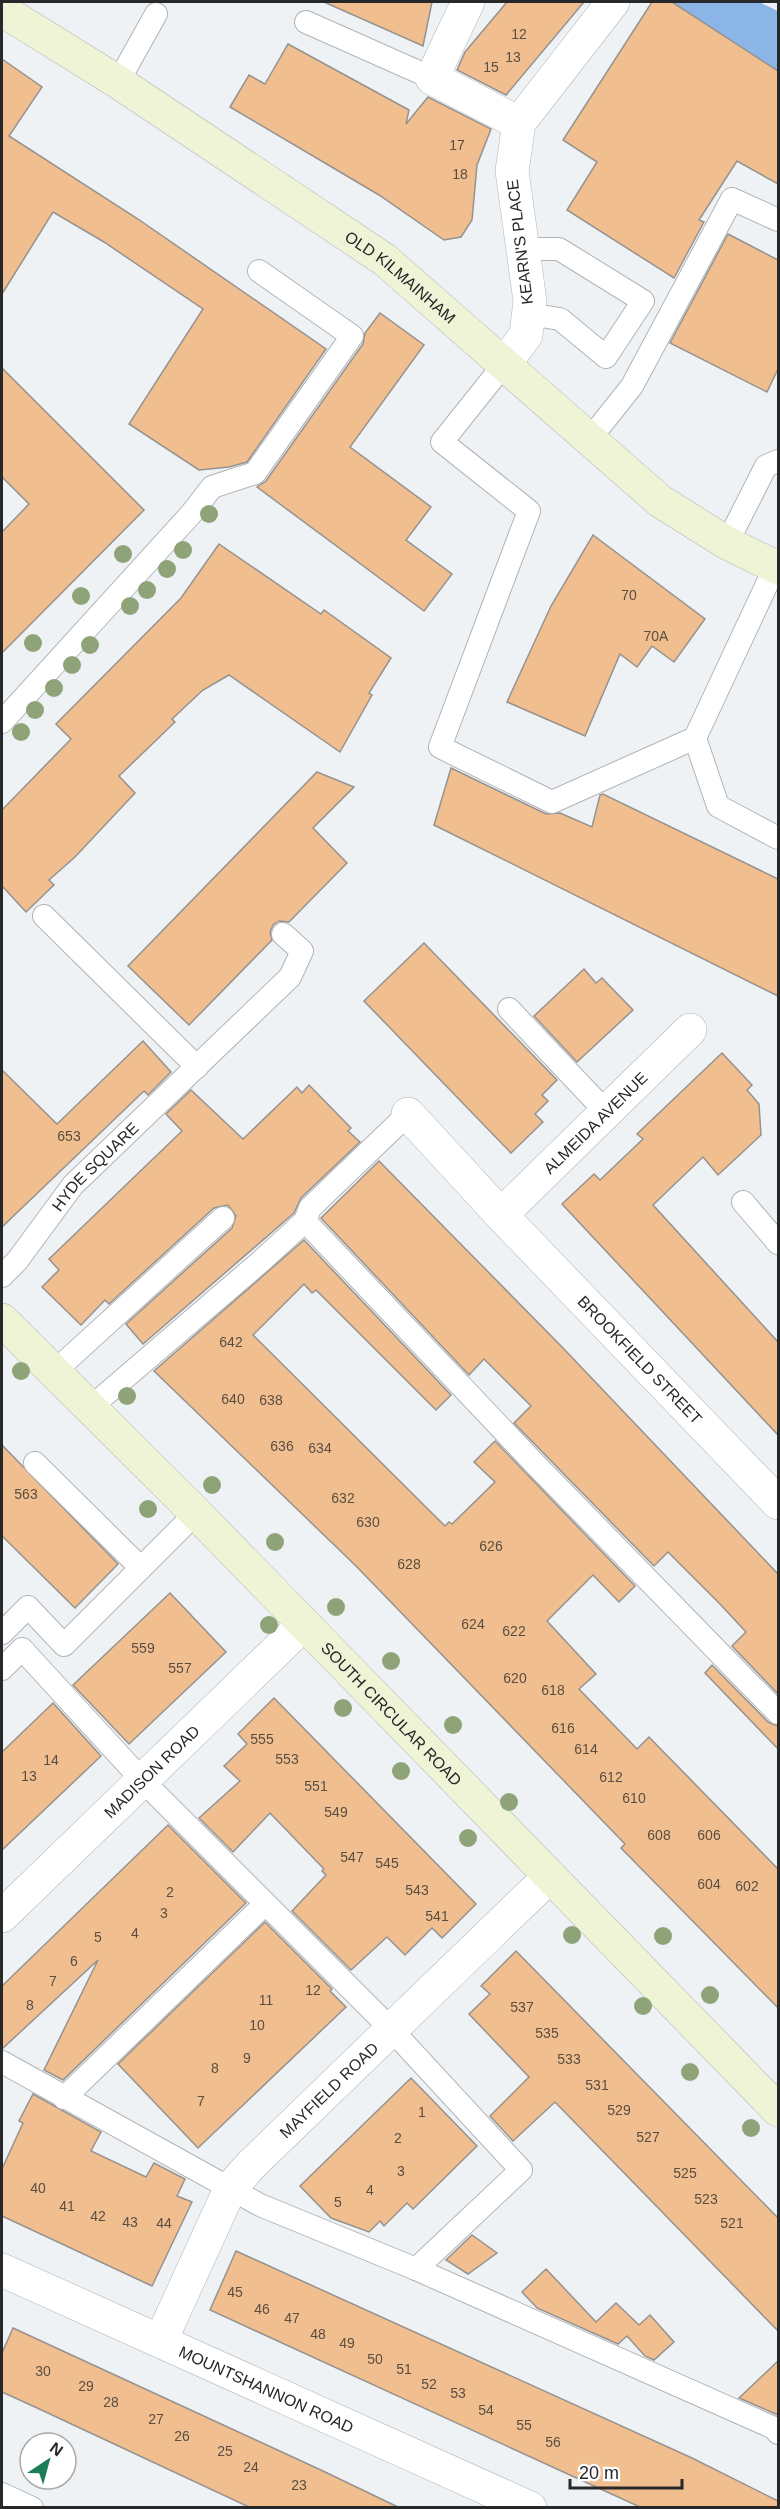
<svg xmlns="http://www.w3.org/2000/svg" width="780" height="2509" viewBox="0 0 780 2509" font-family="Helvetica,sans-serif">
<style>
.water{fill:#8ab5e6}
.building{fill:#f1bf8f;stroke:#95928f;stroke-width:1.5}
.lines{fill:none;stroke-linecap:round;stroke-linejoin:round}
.lane-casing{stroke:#b1b4b7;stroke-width:24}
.street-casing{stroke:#b1b4b7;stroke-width:34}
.secondary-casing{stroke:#b1b4b7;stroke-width:34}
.lane{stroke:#fff;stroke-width:22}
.street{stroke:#fff;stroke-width:33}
.secondary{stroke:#f0f4d6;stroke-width:33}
.tree{fill:#8ea478}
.labels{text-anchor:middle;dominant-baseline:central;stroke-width:6;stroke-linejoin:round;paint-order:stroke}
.number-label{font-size:14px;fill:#5a4e42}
.street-label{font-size:16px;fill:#272829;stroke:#fff}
</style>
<rect width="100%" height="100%" fill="#eff2f5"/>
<path class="water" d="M672 2H759L778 11V71Z"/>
<g class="building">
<path d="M324 2H432L423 46Z"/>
<path d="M507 2H584L506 95 457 70 465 52Z"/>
<path d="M652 2H672L778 71V184L737 161 699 220 704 222 674 278 567 210 597 162 563 140Z"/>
<path d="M288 44 409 110 406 124 428 97 491 129 477 165 472 220 461 237 444 240 379 195 230 107 249 75 265 84Z"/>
<path d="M2 59 42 87 9 136 138 219 326 349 247 462 229 467 199 470 129 424 203 309 104 242 53 212 2 294Z"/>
<path d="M728 234 778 260V369L767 392 670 343Z"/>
<path d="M380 313 424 345 350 447 431 507 406 540 452 574 424 611 257 487 266 481 363 344 365 333Z"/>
<path d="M2 368 144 510 2 653V532L29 504 2 477Z"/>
<path d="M593 535 705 619 674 662 652 646 637 667 620 654 585 736 507 702 551 606Z"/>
<path d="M219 544 321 614 324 610 391 658 369 693 372 695 340 752 229 675 203 690 172 719 175 722 119 776 135 793 75 857 49 880 54 885 26 912 2 886V810L71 739 56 724 181 598Z"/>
<path d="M451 768 546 814 560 813 592 827 600 795 603 794 778 879V996L434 825Z"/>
<path d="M317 772 354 787 313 828 347 863 289 922 279 921 273 925 270 932 272 940 189 1025 128 966Z"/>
<path d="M424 943 557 1080 542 1095 548 1101 535 1114 543 1122 511 1153 364 1001Z"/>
<path d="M584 969 596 983 602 978 633 1010 577 1062 534 1016Z"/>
<path d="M143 1041 171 1072 148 1095 144 1091 2 1227V1070L57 1124Z"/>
<path d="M722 1053 752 1085 747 1090 759 1104 761 1135 718 1175 703 1157 653 1205 778 1342V1435L562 1204 594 1174 600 1180 643 1139 637 1134Z"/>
<path d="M309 1085 351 1128 348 1131 360 1142 301 1198 294 1213 143 1344 126 1324 232 1228 236 1216 228 1205 214 1208 109 1304 105 1300 81 1325 42 1287 59 1270 49 1259 182 1131 166 1114 191 1090 243 1139 297 1087 302 1093Z"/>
<path d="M379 1161 563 1348 778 1574V1694L732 1646 746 1632 720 1604 668 1552 654 1566 514 1423 531 1406 484 1359 469 1375 321 1218Z"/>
<path d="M304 1240 451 1395 436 1410 316 1290 312 1293 304 1284 253 1335 445 1526 449 1522 452 1524 495 1482 474 1462 495 1441 635 1586 619 1602 593 1575 547 1621 596 1674 579 1689 637 1749 649 1737 778 1869V2008L621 1848 625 1844 356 1566 154 1371Z"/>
<path d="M2 1445 118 1564 75 1608 2 1536Z"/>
<path d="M170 1593 226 1652 129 1744 73 1685Z"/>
<path d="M712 1665 768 1722 778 1726V1749L705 1673Z"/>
<path d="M274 1698 476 1904 442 1938 432 1928 405 1955 387 1937 351 1970 292 1911 326 1875 322 1871 324 1869 270 1813 233 1852 199 1818 240 1781 224 1766 247 1744 238 1734Z"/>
<path d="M53 1703 101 1756 2 1850V1752Z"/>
<path d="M168 1825 246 1903 63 2080 44 2070 98 1960 2 2049V1986Z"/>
<path d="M265 1922 332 1989 330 1991 346 2007 198 2148 118 2064Z"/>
<path d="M516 1951 778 2218V2331L555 2102 513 2141 490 2116 529 2077 469 2014 490 1994 481 1986Z"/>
<path d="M411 2078 477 2146 413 2209 407 2203 384 2226 380 2221 369 2232 331 2218 300 2186Z"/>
<path d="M33 2094 101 2132 91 2151 146 2177 154 2163 185 2179 177 2196 192 2202 152 2286 2 2216V2169L23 2123 19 2121Z"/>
<path d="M472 2235 497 2253 468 2274 446 2260Z"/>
<path d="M236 2251 692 2458 778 2501V2508H642L210 2310Z"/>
<path d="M546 2269 596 2322 616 2303 639 2325 650 2315 674 2342 654 2360 645 2356 627 2336 618 2344 537 2308 522 2292Z"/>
<path d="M13 2328 323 2471 400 2508H251L35 2407 2 2392V2353Z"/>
<path d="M778 2361V2415L739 2398Z"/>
</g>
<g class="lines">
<defs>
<g id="lane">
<path d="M306 22 432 78"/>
<path d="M118 82 156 14"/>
<path d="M522 249H559L643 301 606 357 560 319 528 314"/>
<path d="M505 363 442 442 529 511 440 747 552 802 695 738 775 567"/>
<path d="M589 440 632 386 732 199 778 220"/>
<path d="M727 543 766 466 778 461"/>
<path d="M2 722 191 514 212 487 255 473 352 336 259 271"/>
<path d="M695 738 718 806 778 838"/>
<path d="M44 916 197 1067"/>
<path d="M509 1009 607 1113"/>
<path d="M743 1202 778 1243"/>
<path d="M305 1221 535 1464 778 1713"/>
<path id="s1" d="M2 1276 17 1261 73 1185 290 977 302 951 283 934"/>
<path d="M55 1371 223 1218"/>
<path d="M91 1407 260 1262 305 1221 310 1208 408 1114"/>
<path d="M35 1463 141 1568"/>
<path d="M2 1633 28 1607 64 1645 196 1513"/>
<path d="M2 1669 22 1649 142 1780 391 2029 521 2170 416 2269"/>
<path d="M2 2062 260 2205 416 2269 774 2428 778 2433"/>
<path d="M64 2098 265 1904"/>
<path d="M2 2494 32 2508"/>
</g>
<g id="street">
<path d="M468 2 432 78 519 123"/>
<path d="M505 363 526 335 530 301 512 171 519 123 613 2"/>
<path id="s2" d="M408 1114 501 1215 778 1503"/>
<path id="s3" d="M501 1215 690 1030"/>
<path id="s4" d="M2 1916 303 1625"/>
<path id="s5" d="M2 2270 530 2508"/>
<path id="s6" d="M161 2340 230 2189 250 2166 549 1877"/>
</g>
<g id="secondary">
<path id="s7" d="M2 10 118 82 385 260 660 501 727 543 778 568"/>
<path id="s8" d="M2 1320 196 1513 778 2110"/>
</g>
</defs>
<use href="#lane" class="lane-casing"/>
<use href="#street" class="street-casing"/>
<use href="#secondary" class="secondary-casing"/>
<use href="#lane" class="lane"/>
<use href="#street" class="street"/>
<use href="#secondary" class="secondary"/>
</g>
<g class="tree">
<circle cx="209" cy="514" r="9"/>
<circle cx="183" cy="550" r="9"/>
<circle cx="123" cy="554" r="9"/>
<circle cx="167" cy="569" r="9"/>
<circle cx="147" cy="590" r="9"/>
<circle cx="81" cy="596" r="9"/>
<circle cx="130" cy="606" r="9"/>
<circle cx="33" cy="643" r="9"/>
<circle cx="90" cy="645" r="9"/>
<circle cx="72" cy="665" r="9"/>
<circle cx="54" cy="688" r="9"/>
<circle cx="35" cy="710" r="9"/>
<circle cx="21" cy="732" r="9"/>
<circle cx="21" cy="1371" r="9"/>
<circle cx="127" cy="1396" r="9"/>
<circle cx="212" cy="1485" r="9"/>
<circle cx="148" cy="1509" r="9"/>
<circle cx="275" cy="1542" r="9"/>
<circle cx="336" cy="1607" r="9"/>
<circle cx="269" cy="1625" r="9"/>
<circle cx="391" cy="1661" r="9"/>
<circle cx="343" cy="1708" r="9"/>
<circle cx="453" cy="1725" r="9"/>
<circle cx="401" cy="1771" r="9"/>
<circle cx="509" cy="1802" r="9"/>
<circle cx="468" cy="1838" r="9"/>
<circle cx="572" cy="1935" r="9"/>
<circle cx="663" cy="1936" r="9"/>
<circle cx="710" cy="1995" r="9"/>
<circle cx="643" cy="2006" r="9"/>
<circle cx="690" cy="2072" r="9"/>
<circle cx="751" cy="2128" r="9"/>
</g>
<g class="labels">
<g class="number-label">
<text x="519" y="34">12</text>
<text x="513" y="57">13</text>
<text x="491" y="67">15</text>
<text x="457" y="145">17</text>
<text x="460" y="174">18</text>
<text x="629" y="595">70</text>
<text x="656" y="636">70A</text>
<text x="69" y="1136">653</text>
<text x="231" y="1342">642</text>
<text x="233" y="1399">640</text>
<text x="271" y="1400">638</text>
<text x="282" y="1446">636</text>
<text x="320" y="1448">634</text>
<text x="26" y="1494">563</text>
<text x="343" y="1498">632</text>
<text x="368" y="1522">630</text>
<text x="491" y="1546">626</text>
<text x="409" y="1564">628</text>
<text x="473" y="1624">624</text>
<text x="514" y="1631">622</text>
<text x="143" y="1648">559</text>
<text x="180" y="1668">557</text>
<text x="515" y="1678">620</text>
<text x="553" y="1690">618</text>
<text x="563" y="1728">616</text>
<text x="262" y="1739">555</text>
<text x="586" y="1749">614</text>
<text x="287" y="1759">553</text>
<text x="51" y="1760">14</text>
<text x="29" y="1776">13</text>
<text x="611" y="1777">612</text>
<text x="316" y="1786">551</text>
<text x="634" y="1798">610</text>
<text x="336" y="1812">549</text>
<text x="659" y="1835">608</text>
<text x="709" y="1835">606</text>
<text x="352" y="1857">547</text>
<text x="387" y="1863">545</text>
<text x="709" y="1884">604</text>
<text x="747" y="1886">602</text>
<text x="417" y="1890">543</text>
<text x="170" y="1892">2</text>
<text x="164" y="1913">3</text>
<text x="437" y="1916">541</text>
<text x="135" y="1933">4</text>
<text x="98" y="1937">5</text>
<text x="74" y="1961">6</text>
<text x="53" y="1981">7</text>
<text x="313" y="1990">12</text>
<text x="266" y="2000">11</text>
<text x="30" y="2005">8</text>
<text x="522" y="2007">537</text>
<text x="257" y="2025">10</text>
<text x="547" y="2033">535</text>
<text x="247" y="2058">9</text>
<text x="569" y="2059">533</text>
<text x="215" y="2068">8</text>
<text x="597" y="2085">531</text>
<text x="201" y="2101">7</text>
<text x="619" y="2110">529</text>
<text x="422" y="2112">1</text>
<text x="648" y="2137">527</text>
<text x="398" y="2138">2</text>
<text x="401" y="2171">3</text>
<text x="685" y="2173">525</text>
<text x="38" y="2188">40</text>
<text x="370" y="2190">4</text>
<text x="706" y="2199">523</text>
<text x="338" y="2202">5</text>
<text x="67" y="2206">41</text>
<text x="98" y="2216">42</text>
<text x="130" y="2222">43</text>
<text x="164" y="2223">44</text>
<text x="732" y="2223">521</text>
<text x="235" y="2292">45</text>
<text x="262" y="2309">46</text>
<text x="292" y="2318">47</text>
<text x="318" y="2334">48</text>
<text x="347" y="2343">49</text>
<text x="375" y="2359">50</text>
<text x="404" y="2369">51</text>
<text x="43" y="2371">30</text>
<text x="429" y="2384">52</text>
<text x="86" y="2386">29</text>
<text x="458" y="2393">53</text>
<text x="111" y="2402">28</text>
<text x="486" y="2410">54</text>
<text x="156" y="2419">27</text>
<text x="524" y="2425">55</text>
<text x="182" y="2436">26</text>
<text x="553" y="2442">56</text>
<text x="225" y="2451">25</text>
<text x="251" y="2467">24</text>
<text x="299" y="2485">23</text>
</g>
<g class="street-label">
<text transform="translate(520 242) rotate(-97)">KEARN'S PLACE</text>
<text stroke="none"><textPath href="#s7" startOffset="480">OLD KILMAINHAM</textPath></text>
<text stroke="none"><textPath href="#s3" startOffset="132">ALMEIDA AVENUE</textPath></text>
<text stroke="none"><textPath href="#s1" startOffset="144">HYDE SQUARE</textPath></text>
<text stroke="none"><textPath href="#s2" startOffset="338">BROOKFIELD STREET</textPath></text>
<text stroke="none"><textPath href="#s8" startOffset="554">SOUTH CIRCULAR ROAD</textPath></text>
<text stroke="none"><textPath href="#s4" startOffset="208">MADISON ROAD</textPath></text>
<text stroke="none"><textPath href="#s6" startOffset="306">MAYFIELD ROAD</textPath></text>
<text stroke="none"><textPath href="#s5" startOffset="290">MOUNTSHANNON ROAD</textPath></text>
</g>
</g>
<rect width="780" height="2509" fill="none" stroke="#272829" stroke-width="6"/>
<g transform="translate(48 2461) rotate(36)"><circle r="28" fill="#ffffff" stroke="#a9a9a9" stroke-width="1.5"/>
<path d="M0-4.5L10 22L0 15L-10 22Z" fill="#1c7e56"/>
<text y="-9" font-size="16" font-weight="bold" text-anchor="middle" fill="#272829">N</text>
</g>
<path d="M570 2479v9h112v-9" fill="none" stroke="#272829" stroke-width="3"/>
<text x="579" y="2479" font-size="18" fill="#272829" stroke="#ffffff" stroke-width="4.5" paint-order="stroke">20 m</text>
</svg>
